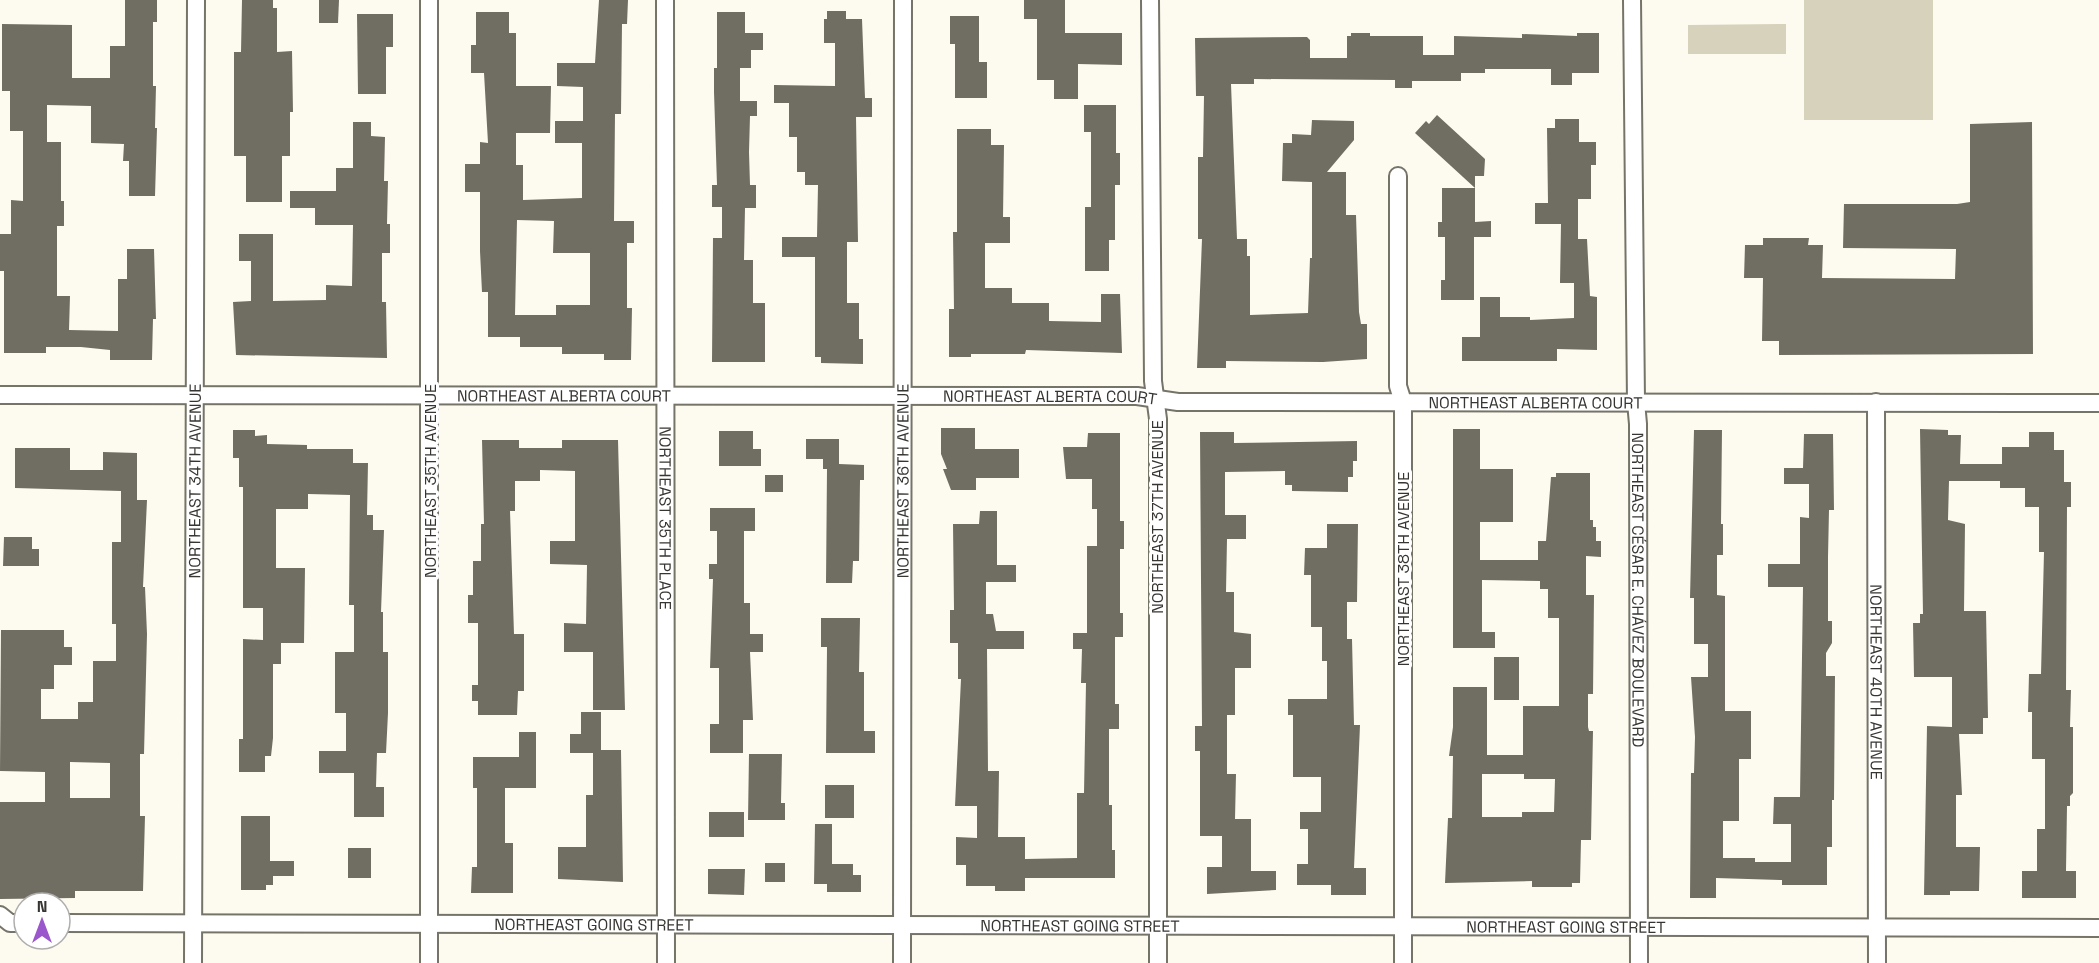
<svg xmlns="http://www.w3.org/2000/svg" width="2099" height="963" viewBox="0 0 2099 963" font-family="'Space Grotesk',sans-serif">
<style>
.park{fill:#d6d2bb}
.building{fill:#706e63;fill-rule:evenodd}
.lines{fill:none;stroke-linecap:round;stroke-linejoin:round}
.minor-casing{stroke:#767469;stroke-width:20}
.minor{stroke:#fff;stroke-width:16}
.labels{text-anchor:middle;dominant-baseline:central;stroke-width:6;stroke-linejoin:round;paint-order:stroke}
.street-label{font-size:16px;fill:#363531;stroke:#fff}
</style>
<rect width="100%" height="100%" fill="#fdfbef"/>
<g class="park">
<rect x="1804" y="0" width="129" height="120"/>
<path d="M1786 24V54H1688V25Z"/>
</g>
<g class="building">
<path d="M125 0H157V22H153V86H156L155 128H157L155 196H129V161H123L124 144 91 143V106L47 105V142H61V201H64V226H57V296H70L69 330 118 331V279H127V249H154L156 319H153L152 360H110V350L81 347H46V353H4V271H0V234H11V200L23 201V131H10V91H2V24L72 25V78H110V46H125Z"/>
<path d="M242 0H273V8H277V52L292 51 293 112H290V156H282V202H246V156H234V52H241Z"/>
<path d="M319 0H339L338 23H319Z"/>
<path d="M599 0H628L627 24H622L621 114H615L614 221H634V243H627V308H632L631 360H604V354H562V347H520V337H488V292H482L480 251V192H465V164H480V142L488 143 484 73H471V45H476V12H509V33H516V86H551L550 133H516V165H523V200L582 198V143H555V121H583V87L557 86V63H595ZM517 220 554 221 553 253H590V305H556V315H515Z"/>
<path d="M1024 0H1065V33H1122V65L1078 64V99H1054V80H1037V19H1024Z"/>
<path d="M827 11H846V19H862L865 98H872V117H856L858 242H847V303H859V339H863V364L821 363V357H815V257H782V237H817L818 185H805V172H797V137H789V103H774V85L835 86V43H824V19H827Z"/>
<path d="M717 12H745V33H763V50H751V68H740V101H757V116H750L749 152 750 185H756V208H745L744 260H753V303H765V362H712L713 238H722V207H712V185H717L714 92V68H717Z"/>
<path d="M357 14H393V47H386V94H358Z"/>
<path d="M950 16H979V62H987V98H955V44H950Z"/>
<path d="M1351 33H1370V36H1423V55H1454V36L1522 38V34L1577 36V33H1599V73H1572V85H1551V69H1485V73H1461V81H1412V88H1395V80L1254 79V84H1231L1237 239H1247V256H1250V315L1308 313 1310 258H1312V182L1282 181 1283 143H1292V134L1311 135 1312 120 1354 121V140L1327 172H1346V215H1356L1359 312 1361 324H1367V359L1323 362 1226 361V368H1197L1202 239H1198V157H1203L1204 96H1196L1195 38 1307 37 1310 40V58H1347V36H1351Z"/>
<path d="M1084 105H1116V153H1120V185H1115V240H1109V271H1085V207H1091V132H1084Z"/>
<path d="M1437 115 1485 159 1484 176H1475V222L1491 221V237H1474V300H1441V280H1445V237H1438V222H1442V188H1475L1415 133 1426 121 1429 124Z"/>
<path d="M1555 119H1579V142H1596V165H1591V199H1578V239H1587L1590 296 1597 297V350L1557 349V361H1462V337H1480V297H1500V317H1530V320L1574 318V283H1560L1561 224H1535V203H1548L1547 128H1555Z"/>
<path d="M353 122H371V136L385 137 384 181H388L387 224H390V253H382V302H386L387 358 236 355 233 302 251 301V261H239V234H273V301L326 300V285L352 286 353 225H315V208H290V191H336V168H353Z"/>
<path d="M2032 122 2033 354 1779 355V341H1762L1763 278H1744L1745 245H1763V238H1809L1808 245H1823L1822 278 1955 279 1956 249 1843 248 1844 204H1957L1970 202V124Z"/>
<path d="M957 129H991V145H1004L1003 217H1010V243H985V288H1012V303H1049V321L1101 322V294H1120L1122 353 1026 350 1025 354H971V357H949V309H954L953 232H957Z"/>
<path d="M941 428H975V449H1019V478H976V490H951L943 469H947L941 454Z"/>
<path d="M1453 429H1480V469H1513V522H1480V560H1538V541H1546L1551 477H1556V473H1590V520H1593V527H1596V541H1601V557L1586 556V595H1594L1593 694H1588V727L1589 731H1593L1591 840H1581L1580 883H1572V887H1532V881L1445 883 1448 818H1452L1453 756H1449L1453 727V687H1487V755H1523V706H1559V618H1548V589H1540V581L1482 580V632H1495V648H1453ZM1482 774H1524V779H1555L1554 812H1522V817H1482Z"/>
<path d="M1920 429 1948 430V435H1961L1960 464H2002V447H2029V432H2054V450H2064V482H2071V507H2067L2066 690H2071L2070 727H2073V793L2070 796V806H2067L2066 871H2076V898H2022V871H2037V829H2045V759H2032V712H2028L2029 674H2041L2044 552H2039V507H2025V488H2000V481H1949L1948 520 1965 524 1964 611H1986L1988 718H1983V734H1959L1962 795H1956V847H1980L1979 891H1950V895H1924L1927 726 1952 727V677H1914L1913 623H1920V614H1923Z"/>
<path d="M233 430H255V436L267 435V444L307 445V449H353V463H368L367 515H373V530H384L381 612H383V652H388V713L386 753H377L376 787H384V817H354V773H319V751H346V713H335V652H354V605H349L350 495 308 494V509H276V568H305L304 643H281V664H273V738L271 756H265V772H239V739H243V639L263 640V608H243V487H239V458H233Z"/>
<path d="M1694 430H1722L1721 524H1723V555H1717V595L1725 596V711H1751V759H1739V821H1723V858H1755V862H1791V824H1773L1774 797H1800L1803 587H1768V564H1800V517L1809 518V484H1784V468H1803L1804 434H1833L1834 510H1829L1828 557V621H1832V643L1826 653V676H1835L1834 800H1832V847H1827V885H1782V880L1716 878V898H1690L1691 773H1694L1695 737 1691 677H1708V644H1694V598H1690Z"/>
<path d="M719 431H753V449H761V466H719Z"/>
<path d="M1200 432H1234V443L1357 441V461H1353V477H1348V492L1292 491V485H1285V471L1225 472V515H1246V539H1227L1226 592H1234V632L1251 634V668H1235V715H1227V774H1236L1235 819H1251V871H1276V890L1207 894V867H1222V836H1200V751H1195V726H1202Z"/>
<path d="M1088 433H1120V521H1124V549H1120V613H1123V637H1115V704H1119V729H1109V805H1112V850H1115V878H1025V891H995V886H966V865H956V837L977 838V806H955L961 679H958V643H950V610H954L953 524H979L980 511H997V565H1016V582H986V614H993L996 631H1024V649H987L988 771H999L998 837H1025V859L1077 858V793H1084L1086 683H1081L1082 649H1073V633H1087V546H1097V509H1092V479H1066L1063 447H1087Z"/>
<path d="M806 439H839V464L864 465V480H860L859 561H853L852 583H826L827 469H823V459H806Z"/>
<path d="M482 440H519V448H562V440H618L625 710H593V652H564V623L586 624 587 565 550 564V541H575V471L540 470V481H515V511H510L514 634H524V691H518L517 715H478V701H472V685H478V623H468V595H473V561H481V524H484Z"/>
<path d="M15 448H70V470H103V452L137 453V500H147L143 587H145L147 634 144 754H140V816H145L143 891H75V898L0 899V802H45V772L0 771 1 630H64V647H72V665H54V689H41V719H78V702H93V661H116V624H112V542H121V491L15 488ZM70 762 110 763V798H70Z"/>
<rect x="765" y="475" width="18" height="17"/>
<path d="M710 508H755V531H744V603H750V634H763V652H750L753 720H743V753H710V724H719V668H710L713 579H709V564H717V531H710Z"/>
<path d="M1327 524H1358L1357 602H1347V639H1352L1354 725H1360L1354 868H1366V895H1331V885H1297V864H1308V829H1300V812H1321V777H1293V715H1288V699H1327V661H1322V627H1311V575H1304L1305 548H1327Z"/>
<path d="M4 537H32V549H39V566H3Z"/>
<path d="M821 618H860L859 672H864V731H875V753H826L827 647H821Z"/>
<rect x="1494" y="657" width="25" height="43"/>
<path d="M581 712H601V750H621L623 882 558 879V847H586V795H593V753H570V734H581Z"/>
<path d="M519 732H536V788H505V843H513V893H471L472 867H477V788H473V757H519Z"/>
<path d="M749 754H782L781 803H785V820H748Z"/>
<rect x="825" y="785" width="29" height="33"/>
<rect x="709" y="812" width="35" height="25"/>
<path d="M241 816H270V861H294V876H273V885H266V890H241Z"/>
<path d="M815 824H832V864H853V875H861V892H827V884H814Z"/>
<rect x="348" y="848" width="23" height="30"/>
<rect x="765" y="863" width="20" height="19"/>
<path d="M708 869H745L744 895 708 894Z"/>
</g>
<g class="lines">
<defs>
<g id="minor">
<path d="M429 0V963"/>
<path id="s1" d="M665 0 666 963"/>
<path d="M1150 0 1153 381 1158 419V963"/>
<path id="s2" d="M1632 0 1636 402 1638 424 1639 963"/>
<path d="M1398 176V386L1403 402V963"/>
<path id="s3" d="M0 395 1137 396 1178 402 2099 403"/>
<path id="s4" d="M1876 402 1877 963"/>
<path d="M0 915 10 923H24"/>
<path id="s5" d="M60 923 2099 928"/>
<path id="s6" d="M193 963 196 0"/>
<path id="s7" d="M902 963 903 0"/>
</g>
</defs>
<use href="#minor" class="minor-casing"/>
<use href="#minor" class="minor"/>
</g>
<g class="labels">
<g class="street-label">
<text stroke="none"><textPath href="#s3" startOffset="564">NORTHEAST ALBERTA COURT</textPath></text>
<text stroke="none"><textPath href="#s3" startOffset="1050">NORTHEAST ALBERTA COURT</textPath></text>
<text stroke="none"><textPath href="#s3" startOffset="1536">NORTHEAST ALBERTA COURT</textPath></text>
<text stroke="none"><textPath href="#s6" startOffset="482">NORTHEAST 34TH AVENUE</textPath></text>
<text transform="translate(430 481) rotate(-90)">NORTHEAST 35TH AVENUE</text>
<text stroke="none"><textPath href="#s7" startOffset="482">NORTHEAST 36TH AVENUE</textPath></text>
<text stroke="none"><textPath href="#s1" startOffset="518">NORTHEAST 35TH PLACE</textPath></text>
<text transform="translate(1157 517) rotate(-90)">NORTHEAST 37TH AVENUE</text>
<text transform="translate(1403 569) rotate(-90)">NORTHEAST 38TH AVENUE</text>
<text stroke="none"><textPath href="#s2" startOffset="590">NORTHEAST CÉSAR E. CHÁVEZ BOULEVARD</textPath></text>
<text stroke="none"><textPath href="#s4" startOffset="280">NORTHEAST 40TH AVENUE</textPath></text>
<text stroke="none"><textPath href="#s5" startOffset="534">NORTHEAST GOING STREET</textPath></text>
<text stroke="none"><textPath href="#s5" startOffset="1020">NORTHEAST GOING STREET</textPath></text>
<text stroke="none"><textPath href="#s5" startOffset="1506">NORTHEAST GOING STREET</textPath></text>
</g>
</g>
<g transform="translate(42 921)"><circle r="28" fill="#ffffff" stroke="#afaead" stroke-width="1.5"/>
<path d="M0-4.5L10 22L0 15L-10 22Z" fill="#9a56cb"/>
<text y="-9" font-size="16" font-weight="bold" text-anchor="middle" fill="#363531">N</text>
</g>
</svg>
